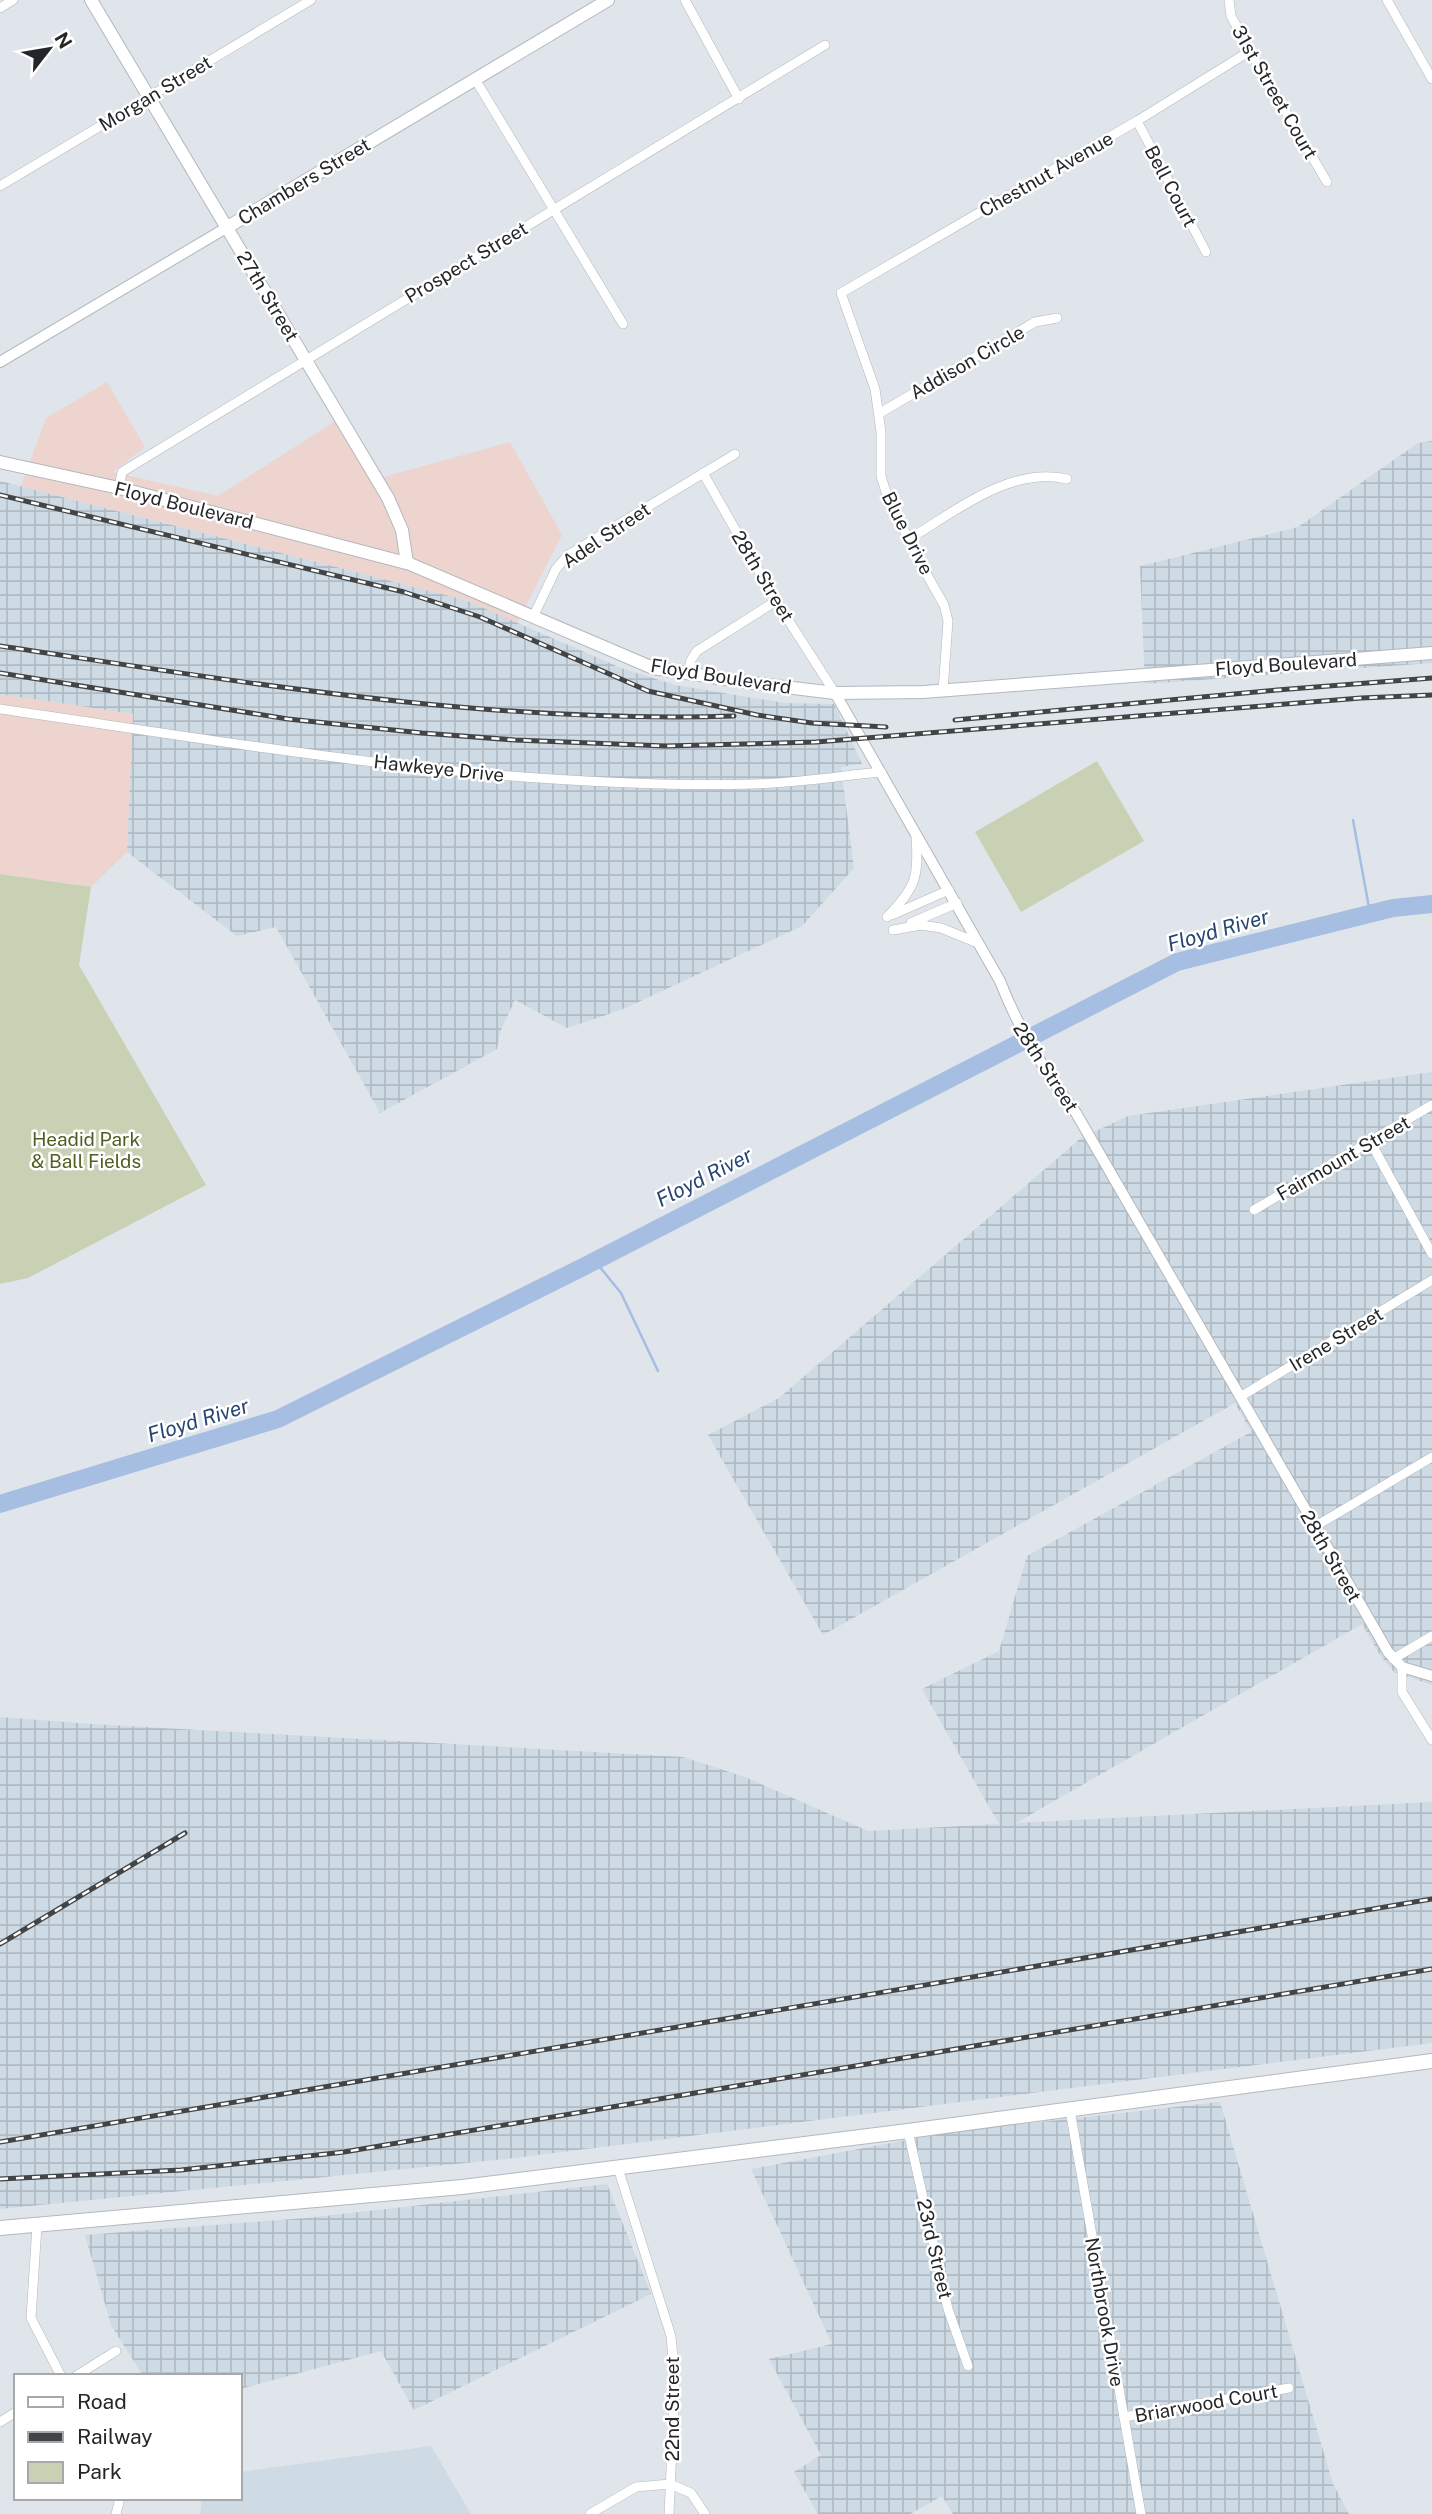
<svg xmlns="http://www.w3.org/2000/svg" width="1432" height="2514" viewBox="0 0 1432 2514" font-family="'Public Sans',sans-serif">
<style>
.commercial{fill:#edd4ce}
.industrial{fill:url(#industrial-grid)}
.built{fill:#cedae4}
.green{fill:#c9d1b5}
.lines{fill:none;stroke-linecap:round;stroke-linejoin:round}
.stream{stroke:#a6bee1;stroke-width:2.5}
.river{stroke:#a6bee1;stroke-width:18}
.minor-casing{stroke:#b2b8bd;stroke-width:10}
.tertiary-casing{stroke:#b2b8bd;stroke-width:12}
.secondary-casing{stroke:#b2b8bd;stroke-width:14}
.primary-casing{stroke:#b2b8bd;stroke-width:16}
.minor{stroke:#fff;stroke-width:9}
.tertiary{stroke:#fff;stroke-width:10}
.secondary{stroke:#fff;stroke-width:12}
.primary{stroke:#fff;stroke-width:14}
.rail-casing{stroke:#424547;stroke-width:5}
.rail{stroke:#fff;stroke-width:2.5;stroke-dasharray:8;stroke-linecap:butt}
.labels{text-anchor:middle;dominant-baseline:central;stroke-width:5;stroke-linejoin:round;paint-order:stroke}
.street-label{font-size:19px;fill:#242628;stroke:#fff}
.park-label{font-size:19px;fill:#515e21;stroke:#fff}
.water-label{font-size:21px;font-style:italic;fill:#264573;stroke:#fff}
</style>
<defs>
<pattern id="industrial-grid" width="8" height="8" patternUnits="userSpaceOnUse" patternTransform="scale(1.75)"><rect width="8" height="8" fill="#cedae4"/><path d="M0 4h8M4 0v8" fill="none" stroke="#b1bbc4"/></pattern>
</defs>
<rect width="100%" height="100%" fill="#dfe5ea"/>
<g class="commercial">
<path d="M107 382 145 447 113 472 218 496 345 415 384 477 510 442 562 535 517 623 465 600 21 486 46 418Z"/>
<path d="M0 694 133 714 127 852 91 887 0 874Z"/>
</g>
<g class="industrial">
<path d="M1432 441V663L1145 684 1140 566 1298 527 1418 443Z"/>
<path d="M0 481 465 600 621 668 675 685 784 703 834 704 862 764 841 767 854 868 802 926 621 1010 567 1028 515 1000 500 1032 497 1049 380 1113 276 927 237 936 127 852 133 714 0 694Z"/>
<path d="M1432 1072V1685L1394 1672 1380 1655 1362 1624 1016 1823 1432 1802V2043L506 2159 0 2209V1717L91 1724 683 1757 745 1777 868 1831 999 1824 922 1689 999 1651 1027 1556 1251 1432 1235 1403 823 1635 708 1435 779 1398 1081 1138 1128 1116Z"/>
<path d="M1220 2102 1333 2484 1349 2514H953L942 2496 910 2514H818L794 2472 821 2455 769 2359 832 2344 751 2169 950 2132Z"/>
<path d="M607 2184 651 2294 414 2410 381 2351 240 2389V2376H143L111 2325 85 2235 306 2218Z"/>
</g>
<path class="built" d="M431 2446 471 2514H200L202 2498H240V2472Z"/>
<g class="green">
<path d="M1097 761 1144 841 1021 912 975 832Z"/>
<path d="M0 874 91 887 79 965 206 1185 28 1278 0 1284Z"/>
</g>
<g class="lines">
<g class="stream">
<path d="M1353 820 1370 913"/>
<path d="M595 1261 621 1293 658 1371"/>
</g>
<path class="river" d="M0 1504 278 1419 585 1266 1177 962 1393 908 1432 904"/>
<defs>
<g id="minor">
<path d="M685 0 739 99"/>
<path d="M1229 0 1231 16 1250 51 1327 182"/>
<path d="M1387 0 1432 79"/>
<path d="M0 8 13 0"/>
<path d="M475 79 623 324"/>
<path d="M1137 121 1206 252"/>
<path d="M0 186 311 0"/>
<path d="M880 413 1035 322 1057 318"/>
<path d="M703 473 776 601 835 693"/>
<path d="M119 488 122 472 825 45"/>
<path d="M909 539C956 511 1010 466 1067 479"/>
<path d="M533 617 556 569 568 555 735 454"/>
<path d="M688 674 691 660 697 651 776 601"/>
<path d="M943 691 948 621 944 605 917 557 886 492 881 476V432L875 389 841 293 1137 121 1250 51"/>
<path d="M0 709C249 745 501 790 754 784 796 783 839 776 881 772"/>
<path d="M892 915 949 890"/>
<path d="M887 917C916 887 919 877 916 837"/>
<path d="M911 923 957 903"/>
<path d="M893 930 921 925 941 928 978 943"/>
<path d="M1370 1141 1432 1254"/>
<path d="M1254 1210 1432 1105"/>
<path d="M1240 1397 1432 1280"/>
<path d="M1314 1527 1432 1457"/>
<path d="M1393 1659 1432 1636"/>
<path d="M1402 1667V1692L1432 1740"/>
<path d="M1070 2110 1141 2514"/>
<path d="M908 2131 948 2309 968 2366"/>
<path d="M618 2168 671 2336 675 2380 669 2514"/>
<path d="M37 2225 31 2318 61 2376"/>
<path d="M76 2376 116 2351"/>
<path d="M1124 2417 1289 2388"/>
<path d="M0 2422 16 2412"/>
<path d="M116 2514 120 2498"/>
<path d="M590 2514 636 2487 670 2484 691 2493 705 2514"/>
</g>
<g id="tertiary">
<path d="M0 362 226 228"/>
<path d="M835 693 1000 981C1019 1030 1044 1071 1076 1113L1388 1652 1402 1667 1432 1676"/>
</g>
<g id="secondary">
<path d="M91 0 388 498 402 530 407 563"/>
<path d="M226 228 608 0"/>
<path d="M0 462 119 488 410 564 653 668 752 683 835 693 923 692 1432 653"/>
</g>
<path id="primary" d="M0 2228 462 2187 908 2131 1432 2061"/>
</defs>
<use href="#minor" class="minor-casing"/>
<use href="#tertiary" class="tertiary-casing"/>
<use href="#secondary" class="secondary-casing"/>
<use href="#primary" class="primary-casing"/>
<use href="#minor" class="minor"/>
<use href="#tertiary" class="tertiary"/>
<use href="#secondary" class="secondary"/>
<use href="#primary" class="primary"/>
<defs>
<g id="rail">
<path d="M0 495 404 592 480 617 648 691 757 715 812 723 886 727"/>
<path d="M0 646C243 682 487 724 734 716"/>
<path d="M0 673 288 719 422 733 515 740 666 746 816 742 1361 698 1432 695"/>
<path d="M955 720 1277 690 1432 678"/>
<path d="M0 1944 185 1833"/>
<path d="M0 2142 1432 1899"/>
<path d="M0 2179 181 2170 344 2152 1432 1969"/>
</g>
</defs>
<use href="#rail" class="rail-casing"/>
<use href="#rail" class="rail"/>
</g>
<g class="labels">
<g class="street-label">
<text transform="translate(1275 92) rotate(60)">31st Street Court</text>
<text transform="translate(155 93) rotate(-31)">Morgan Street</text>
<text transform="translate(1046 174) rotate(-30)">Chestnut Avenue</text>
<text transform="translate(304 181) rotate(-31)">Chambers Street</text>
<text transform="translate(1171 186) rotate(62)">Bell Court</text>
<text transform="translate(466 262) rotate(-31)">Prospect Street</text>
<text transform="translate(268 296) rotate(59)">27th Street</text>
<text transform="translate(967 362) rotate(-30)">Addison Circle</text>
<text transform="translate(184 505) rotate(14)">Floyd Boulevard</text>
<text transform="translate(908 533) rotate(63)">Blue Drive</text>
<text transform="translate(606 535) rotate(-34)">Adel Street</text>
<text transform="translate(763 576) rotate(59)">28th Street</text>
<text transform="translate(1286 664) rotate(-4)">Floyd Boulevard</text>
<text transform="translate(721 676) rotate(9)">Floyd Boulevard</text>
<text transform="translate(439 768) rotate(6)">Hawkeye Drive</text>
<text transform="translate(1046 1067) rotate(57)">28th Street</text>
<text transform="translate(1343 1158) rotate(-30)">Fairmount Street</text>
<text transform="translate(1336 1339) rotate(-31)">Irene Street</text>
<text transform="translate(1331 1556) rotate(60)">28th Street</text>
<text transform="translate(935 2249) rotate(77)">23rd Street</text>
<text transform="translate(1105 2312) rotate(80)">Northbrook Drive</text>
<text transform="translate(1206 2403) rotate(-10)">Briarwood Court</text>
<text transform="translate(672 2409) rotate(-90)">22nd Street</text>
</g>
<g class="park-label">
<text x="86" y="1139">Headid Park<tspan x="86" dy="22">&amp; Ball Fields</tspan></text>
</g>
<g class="water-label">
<text transform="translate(1218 930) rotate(-16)">Floyd River</text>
<text transform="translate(704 1177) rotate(-27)">Floyd River</text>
<text transform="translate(198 1420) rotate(-17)">Floyd River</text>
</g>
</g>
<rect x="14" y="2374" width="228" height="126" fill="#ffffff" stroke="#a7a8a9" stroke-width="2"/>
<rect x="28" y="2397" width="35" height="10" fill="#ffffff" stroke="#a7a8a9" stroke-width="2"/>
<text x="77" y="2409" font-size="21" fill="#242628">Road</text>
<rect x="28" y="2432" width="35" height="10" fill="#424547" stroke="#a7a8a9" stroke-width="2"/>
<text x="77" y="2444" font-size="21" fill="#242628">Railway</text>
<rect x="28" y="2462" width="35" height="21" fill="#c9d1b5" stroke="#a7a8a9" stroke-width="2"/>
<text x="77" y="2479" font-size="21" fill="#242628">Park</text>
<g transform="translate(49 49) rotate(59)" stroke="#ffffff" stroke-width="5" paint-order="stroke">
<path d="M0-5L12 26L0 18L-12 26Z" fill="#242628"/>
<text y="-10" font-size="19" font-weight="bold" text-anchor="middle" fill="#242628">N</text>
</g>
</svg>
